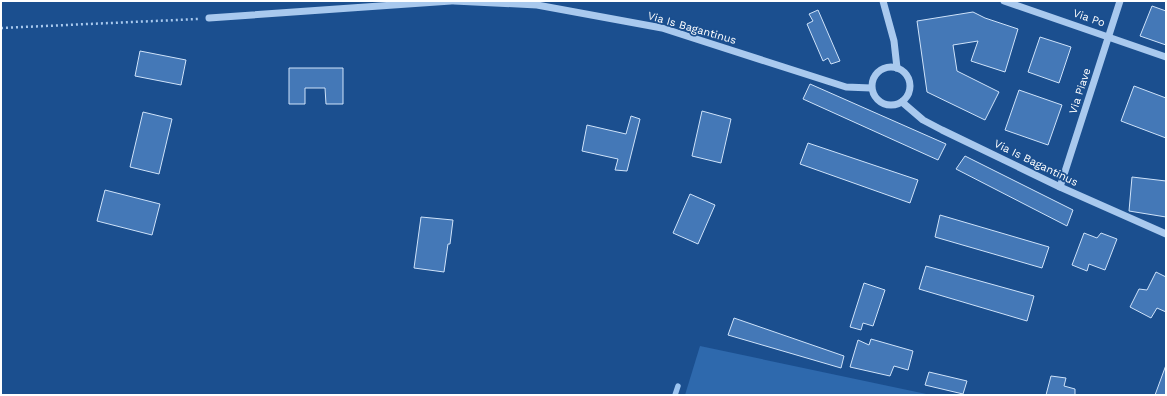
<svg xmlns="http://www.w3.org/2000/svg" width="1167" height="396" viewBox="0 0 1167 396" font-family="'Work Sans',sans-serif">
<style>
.green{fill:#2e69ad}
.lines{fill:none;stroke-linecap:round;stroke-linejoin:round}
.stream{stroke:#9cc4f0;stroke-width:5.5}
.building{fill:#4478b7;stroke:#cfe3fa}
.path{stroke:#a9c9ee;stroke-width:2.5;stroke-dasharray:2 3;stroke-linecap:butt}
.minor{stroke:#a9c9ee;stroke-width:7}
.labels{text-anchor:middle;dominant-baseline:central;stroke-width:3.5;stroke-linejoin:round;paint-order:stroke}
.street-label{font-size:11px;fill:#fff;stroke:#1b4f8f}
</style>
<rect width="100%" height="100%" fill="#1b4f8f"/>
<path class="green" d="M700 346 931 395H685Z"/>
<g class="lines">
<path class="stream" d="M675 395 678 386"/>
</g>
<g class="building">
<path d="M1152 6 1166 11V45L1140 36Z"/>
<path d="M818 10 840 61 831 64 828 58 823 61 807 24 813 21 809 14Z"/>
<path d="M973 12 985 18 1018 29 1005 72 971 61 978 41 953 45 957 71 999 92 985 120 927 92 917 21Z"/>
<path d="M1040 37 1071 47 1059 83 1028 72Z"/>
<path d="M140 51 186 60 181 85 135 76Z"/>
<path d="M289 68H343V104H326L325 88H305V104H289Z"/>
<path d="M810 84 946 144 938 160 803 99Z"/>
<path d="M1134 86 1166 98V138L1121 121Z"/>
<path d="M1019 90 1062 105 1048 145 1005 130Z"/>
<path d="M702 111 731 119 721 163 692 156Z"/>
<path d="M143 112 172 119 159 174 130 167Z"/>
<path d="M631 116 640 119 627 171 615 170 618 159 582 151 587 125 626 134Z"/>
<path d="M808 143 918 180 910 203 800 164Z"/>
<path d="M965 156 1073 210 1067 226 956 169Z"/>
<path d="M1132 177 1166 181V217L1129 211Z"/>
<path d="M105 190 160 204 152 235 97 221Z"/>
<path d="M690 194 715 205 698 244 673 233Z"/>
<path d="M940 215 1049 247 1042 268 935 237Z"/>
<path d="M421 217 453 220 450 244H448L444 272 414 268Z"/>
<path d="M1084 233 1097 238 1101 233 1117 239 1105 270 1089 264 1087 271 1072 265Z"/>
<path d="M926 266 1034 296 1027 321 919 289Z"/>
<path d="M1156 272 1166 277V312L1157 308 1151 318 1130 307 1139 289 1147 290Z"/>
<path d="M864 283 885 290 873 326 863 323 861 330 850 327Z"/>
<path d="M734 318 844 356 841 368 728 335Z"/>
<path d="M871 339 913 351 908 370 894 366 890 376 850 367 858 340 869 345Z"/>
<path d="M1166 365V395H1155Z"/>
<path d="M929 372 967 381 963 394 925 385Z"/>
<path d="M1051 376 1066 378 1064 386 1075 389V395H1046Z"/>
</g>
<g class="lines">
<path class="path" d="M1 28 198 19"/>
<g class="minor">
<path d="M454 1 537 5 662 28 846 87 871 88"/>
<path d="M883 1 894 41 897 68"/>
<path d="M1004 1 1166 57"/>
<path d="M209 18 451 1"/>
<circle cx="891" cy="86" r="19"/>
<path d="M902 102 923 120 942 130 1060 187 1166 234"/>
<path d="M1060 187 1120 1"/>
</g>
</g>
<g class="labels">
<g class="street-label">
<text transform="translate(1089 18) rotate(19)">Via Po</text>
<text transform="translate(692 28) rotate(16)">Via Is Bagantinus</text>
<text transform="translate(1080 91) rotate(-72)">Via Piave</text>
<text transform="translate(1036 163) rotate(26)">Via Is Bagantinus</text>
</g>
</g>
<rect width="1167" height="396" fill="none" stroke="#ffffff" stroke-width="4"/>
</svg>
